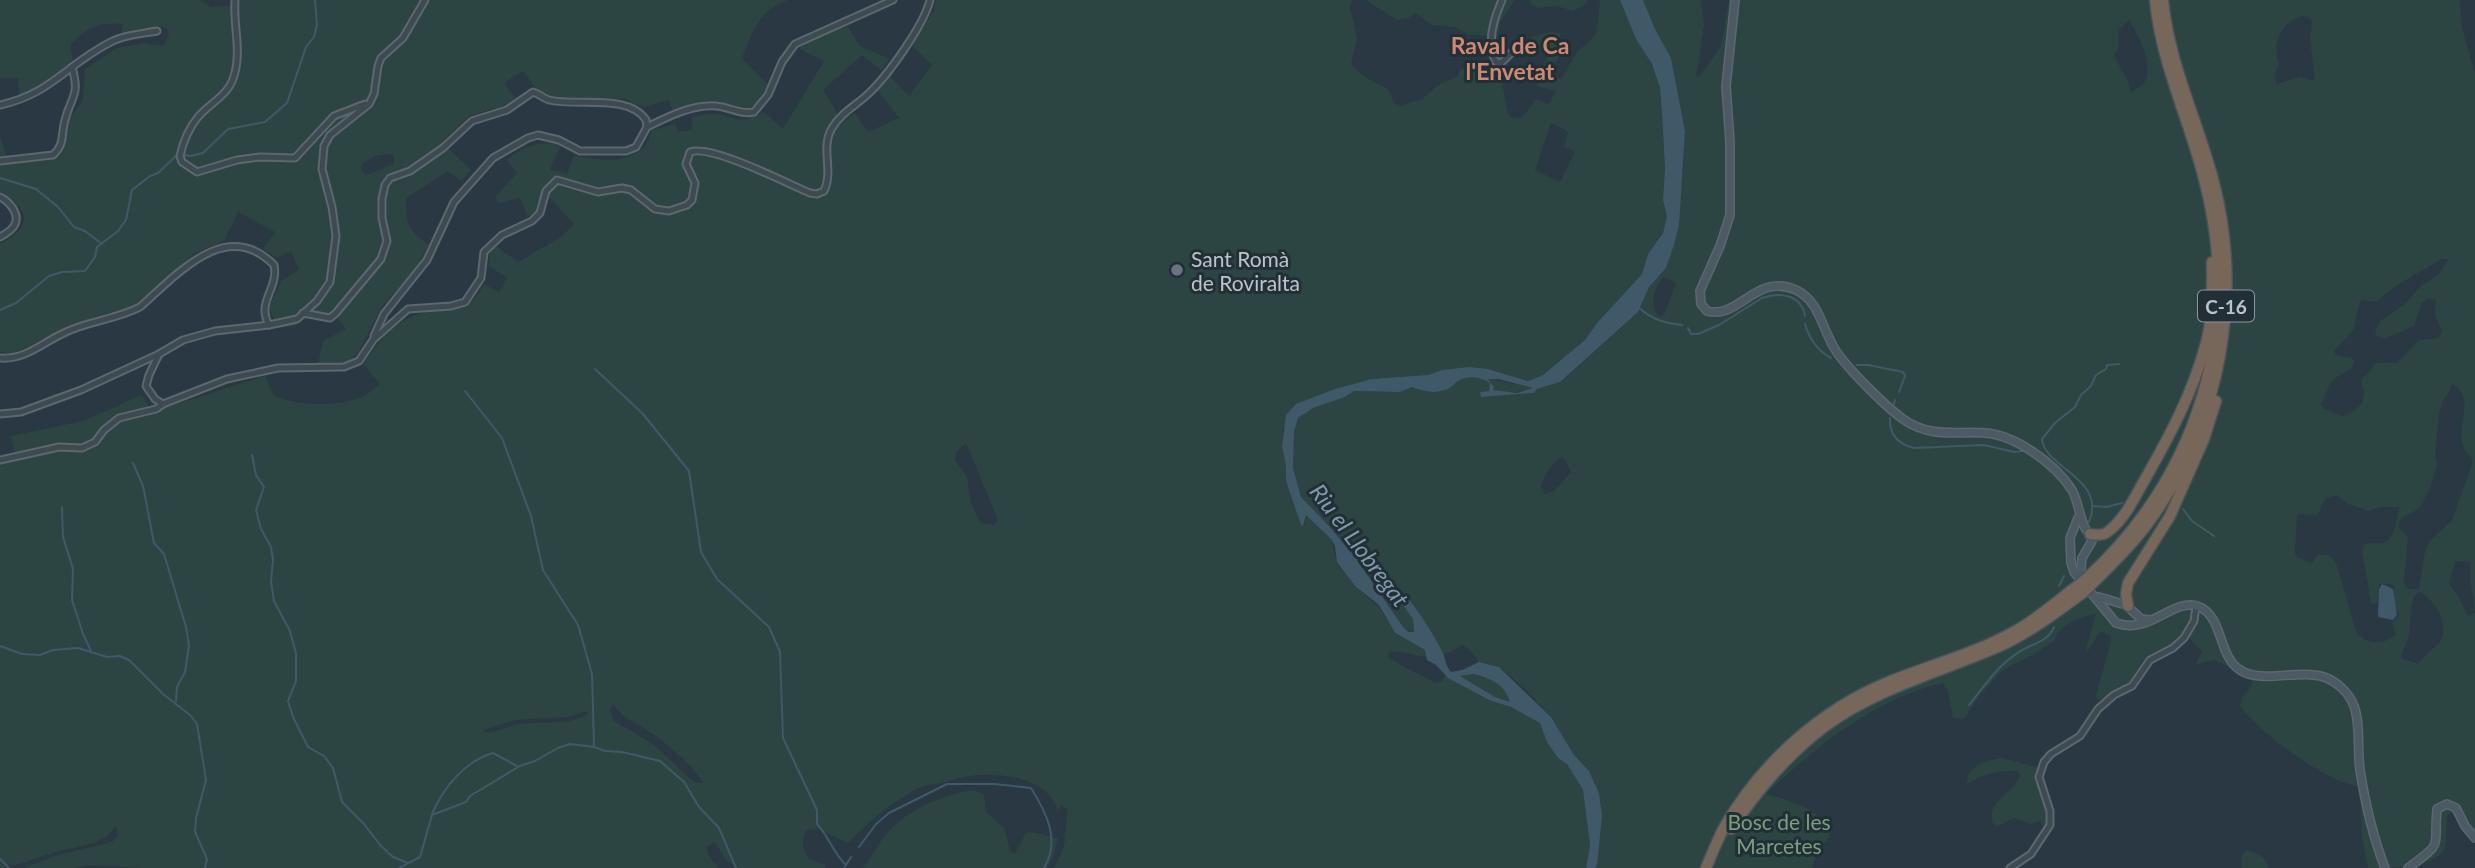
<svg xmlns="http://www.w3.org/2000/svg" width="2475" height="868" viewBox="0 0 2475 868" font-family="Lato,sans-serif">
<style>
.green{fill:#2c4542;fill-rule:evenodd}
.water{fill:#405969;fill-rule:evenodd}
.lines{fill:none;stroke-linecap:round;stroke-linejoin:round}
.stream{stroke:#405969;stroke-width:2}
.street-casing{stroke:#5c676f;stroke-width:9}
.secondary-casing{stroke:#5c676f;stroke-width:10}
.highway-casing{stroke:#48545c;stroke-width:13}
.street{stroke:#3d4a52;stroke-width:5}
.secondary{stroke:#4c5a64;stroke-width:7}
.highway{stroke:#77675b;stroke-width:10}
.highway-bridge-casing{stroke:#48545c;stroke-width:13;stroke-linecap:butt}
.highway-bridge{stroke:#77675b;stroke-width:10}
.worship-dot{fill:#6b7280;stroke:#222f37;stroke-width:2.5}
.labels{text-anchor:middle;dominant-baseline:central;stroke-width:6;stroke-linejoin:round;paint-order:stroke}
.shield{fill:#222f37;stroke:#8d979f;stroke-width:2}
.shield-label{font-size:19px;font-weight:bold;fill:#bbc4cb}
.poi-label{font-size:21px;fill:#bbc4cb;stroke:#222f37;text-anchor:start}
.park-label{font-size:21px;fill:#7aa07c;stroke:#222f37}
.neighbourhood-label{font-size:23px;font-weight:bold;fill:#cf8972;stroke:#222f37}
.water-label{font-size:23px;font-style:italic;fill:#7e9aab;stroke:#222f37}
</style>
<rect width="100%" height="100%" fill="#293842"/>
<g class="green">
<path d="M0 0H198L211 7 238 5 239 0H788C757 12 754 30 742 58L768 85C764 91 760 100 755 104 745 113 733 104 722 102 705 98 688 105 672 110L669 100 643 107 624 99 551 97 537 90 523 71 504 83 515 97 510 104 469 116 442 142 471 170 461 181 448 171 406 198C405 223 408 230 429 245L408 279 383 305 358 353 346 363 318 364 323 341 346 329 338 318 323 321 307 318 294 326 278 328 269 308 281 281 299 270 291 251 277 258 263 249 275 232 238 212 224 241 193 254 133 307 96 316 11 354 0 352V244C33 226 31 210 0 192V135L8 162 45 161 57 158 62 154 69 120 83 100 85 69 117 48 144 43 163 46 169 35 166 28 157 26 147 32 121 36 123 24C101 21 83 29 70 46L74 62 34 92 19 97 18 78H0ZM387 154 393 155 394 164 366 175 361 169 363 163 375 156Z"/>
<path d="M936 0H1353L1350 6 1357 39 1351 65C1357 69 1363 76 1370 80 1385 89 1387 83 1394 103L1401 106 1422 99 1438 85 1458 76 1459 70 1490 64 1492 62 1489 36 1470 35 1454 27 1432 25 1416 13 1408 18 1396 20 1366 0H1515L1500 22 1496 54 1498 58 1502 59 1500 72 1508 114 1510 117 1522 118 1536 99 1549 104 1556 91 1535 86 1545 78 1543 66 1549 55 1530 39 1531 37 1550 32 1560 33V55L1550 70 1561 80 1578 50 1589 43 1597 31 1600 0H1620L1636 39 1652 64 1660 88 1662 113 1665 168 1663 200 1667 216 1663 233 1648 254 1642 274 1597 323 1585 340 1543 375 1528 381 1488 369 1442 370 1428 375 1335 389 1283 428 1282 446 1286 466V481L1301 525H1305V514L1331 539 1337 562 1356 587 1380 608 1395 634 1427 651V657C1415 656 1400 650 1389 652L1388 658 1436 683 1441 682 1445 675C1474 696 1511 704 1540 723L1547 742 1567 764 1583 790 1590 845 1586 868H1054L1064 847 1068 810 1061 805 1058 811C1048 775 993 771 963 777 956 779 949 781 942 783 935 784 928 784 921 787 892 801 870 821 848 843L819 829 807 830C800 839 803 848 808 858L825 865V868H737L726 860 715 842 707 846V853L718 868H140L91 865 74 868H24L58 855 112 842 118 836 116 826 107 836 94 843 52 853 14 866 7 865 4 868H0V459L15 454 11 436 83 421 142 395 152 412 265 376 274 396C298 406 337 407 362 397 368 394 374 389 380 384L363 364C376 345 392 325 414 316 444 303 466 321 484 284L499 292 507 278 489 266 490 253 496 246 518 262 561 237 574 224 551 199 540 197 536 214 528 216 520 198 499 203 495 197 517 173 507 160C520 147 541 140 559 145L560 147 550 169 567 174 574 155C601 162 645 166 652 130L675 124 679 132 692 130V117C698 116 704 114 709 114 735 113 735 128 764 112L783 129 824 61 795 46 846 24 860 46 890 59 881 70 862 55 823 90 843 122 855 113 868 132 899 118 878 91 890 76 909 96 932 65 912 46 934 10ZM1551 123 1566 130 1568 133 1564 147 1575 151 1560 182 1535 170ZM966 443 998 520 994 525 981 523 971 503 967 477 955 460 956 452ZM613 705C627 721 630 719 647 730 664 741 694 766 703 783L694 782 653 744 614 721 610 710ZM584 712H589C575 727 535 720 515 725 504 727 495 734 483 732L486 729 515 720 567 717Z"/>
<path d="M1529 0H1588L1585 5 1573 11 1557 6 1538 8 1532 5Z"/>
<path d="M1643 0H1701L1704 25 1696 78 1700 76 1721 46 1729 0H2460L2462 28 2475 73V841L2464 833 2455 814 2450 813 2447 817C2446 827 2448 840 2444 850 2433 868 2391 868 2368 868L2362 838 2360 787C2326 782 2260 734 2240 706 2240 695 2253 690 2252 680L2215 660 2196 664 2202 651 2184 633 2172 644 2147 656 2129 682 2100 700 2095 698 2111 642 2110 636 2101 631C2094 637 2094 647 2085 652L2096 614C2081 616 2060 624 2055 640L2033 655 2003 670 1979 696 1964 719 1953 718 1948 692 1943 683C1874 699 1817 746 1766 794 1789 800 1824 809 1830 836L1820 849 1812 868H1595L1602 816 1594 781 1589 771 1574 755 1551 717 1530 694 1500 667 1479 662 1469 649 1462 645 1452 652 1444 654 1403 592 1402 602 1413 619 1414 633 1403 627 1355 557 1329 526 1301 497 1293 468 1294 432 1298 418 1313 408 1345 397 1354 391 1400 392 1412 387C1424 391 1432 394 1445 390 1451 389 1453 384 1458 381 1467 375 1482 377 1490 383L1489 391 1480 392 1481 397 1533 393 1537 389 1560 382 1638 312 1649 287 1666 268 1674 245 1683 171 1685 131 1671 58 1655 29ZM2301 16 2309 17 2312 21 2310 39 2315 81 2299 77 2277 84 2274 75 2279 64C2271 45 2281 23 2301 16ZM2129 20C2139 38 2154 62 2145 83L2131 93 2129 84 2114 55 2118 50V30ZM2442 259H2449L2438 275 2420 287 2404 305 2380 321 2375 332 2376 336 2384 339 2414 326 2422 303 2428 298 2436 300 2435 316 2442 331 2439 338 2419 340 2397 363C2363 362 2382 363 2361 380L2364 392 2362 404C2344 420 2342 418 2322 407L2321 404 2332 380 2352 368 2354 361 2352 358 2336 355 2334 351 2354 329 2359 303 2362 300 2376 302 2397 285ZM1663 277 1676 283 1664 315 1659 316C1648 303 1654 290 1663 277ZM2453 384C2475 400 2458 420 2462 442 2463 450 2470 454 2473 461L2452 520 2430 541 2425 551 2419 589H2408L2404 583 2408 537 2398 526 2401 518 2419 509 2430 489 2437 464 2435 456 2439 413 2442 403ZM1562 457 1566 461 1571 472 1554 491 1545 494 1541 487C1544 475 1551 463 1562 457ZM2337 495 2348 504 2369 511 2380 507H2399C2397 518 2396 539 2383 543 2377 544 2371 542 2365 544L2362 550 2371 603 2375 604 2378 601 2379 584H2389L2394 586V601L2399 616 2392 623 2396 635 2385 641 2373 642 2365 640 2357 634 2336 563 2330 556 2318 554 2312 563 2297 557 2295 553 2297 516 2300 514C2325 516 2315 515 2326 498ZM2463 561 2470 562V580L2475 613 2468 616 2458 596 2449 583 2455 562ZM2421 592C2435 602 2452 626 2439 643 2432 650 2424 656 2418 664L2401 658C2402 648 2408 644 2409 635 2411 623 2409 605 2416 594Z"/>
<path d="M1487 378 1533 388 1531 390 1506 393 1493 390 1492 383Z"/>
<path d="M1473 674C1490 678 1506 684 1510 702L1495 697 1460 676Z"/>
<path d="M2003 758 2039 768C2032 793 2052 801 2044 828L2040 821 2031 824 2014 818 1997 826 1993 824C1985 801 2015 793 2020 775L2017 771C1999 770 1983 775 1967 784 1967 765 1987 760 2003 758Z"/>
<path d="M973 790 984 794 986 812 1004 828 1010 851 1015 854 1026 833C1036 831 1047 837 1058 838L1053 857 1047 868H863C872 856 879 842 889 831 908 809 945 794 973 790Z"/>
<path d="M2245 851C2256 852 2267 856 2268 868H2242V856Z"/>
</g>
<g class="water">
<path d="M1620 0H1643L1655 29 1671 58 1685 131 1679 225 1674 245 1666 268 1649 287 1638 312 1560 382 1537 389 1534 393 1481 397 1480 392 1489 391 1490 383C1482 377 1467 375 1458 381 1453 384 1451 389 1445 390 1432 394 1424 391 1412 387L1400 392 1354 391 1345 397 1313 408 1298 418 1294 432 1293 468 1301 497 1329 526 1355 557 1403 627 1409 632H1414L1413 619 1399 599 1398 591C1411 596 1435 637 1442 651 1446 659 1445 665 1451 672L1462 670 1479 662 1499 667 1551 717 1574 755 1589 771 1599 793 1602 816 1597 865 1595 868H1586L1590 845 1583 790 1567 764 1558 758 1547 742 1540 723 1511 707 1489 700 1448 678 1436 665 1427 660 1425 650 1395 633 1379 605 1356 587 1337 562 1335 546 1331 539 1306 515 1303 526 1301 525 1286 481V466L1282 446 1286 415 1296 404 1335 389 1372 379 1428 375 1442 370 1469 367 1488 369 1528 381 1543 375 1585 340 1597 323 1642 274 1648 254 1663 233 1667 216 1663 200 1665 168 1662 113 1660 88 1652 64 1636 39ZM1488 379H1498L1533 388 1517 393 1493 390 1494 387ZM1473 674C1490 678 1505 684 1510 702L1495 697 1460 676Z"/>
<path d="M2382 584 2393 589 2397 615 2393 620 2378 617 2379 589Z"/>
</g>
<g class="lines">
<g class="stream">
<path d="M184 155 191 156 203 153 228 129 265 122 287 103 306 47 314 37 317 25 315 0"/>
<path d="M0 178 36 189 58 207 74 227 85 231 102 244"/>
<path d="M1639 308C1653 320 1665 323 1682 325"/>
<path d="M0 310 16 303 49 276 62 272 85 271 95 257 97 247 118 231 126 220 132 190 150 176 158 173 178 154"/>
<path d="M1805 324C1809 338 1818 351 1831 358"/>
<path d="M1688 328 1691 334H1698L1719 325 1762 298C1780 292 1801 294 1805 316"/>
<path d="M1857 365H1868L1903 372 1905 376 1899 392"/>
<path d="M595 369 643 414 689 471 701 552 717 579 769 627 780 652 783 738 817 810V824C829 836 832 852 846 865"/>
<path d="M465 391 502 438 531 516 543 570 578 625 592 674 594 747"/>
<path d="M1894 404 1895 400"/>
<path d="M1890 418C1889 435 1898 444 1914 448L1984 445 2014 452 2023 451"/>
<path d="M252 455 256 475 264 487 256 510 261 529 271 547 273 560 271 582 274 601 290 631 296 654V681L288 701 293 717 308 747 324 756 333 768 342 802 364 824 381 846 393 857 408 863"/>
<path d="M133 463 143 486 154 543 164 554 186 627 189 646 185 672 177 687 176 701"/>
<path d="M2092 506 2107 507 2122 503"/>
<path d="M62 507 63 537 73 569 72 600 83 634 91 651"/>
<path d="M2183 509 2192 521 2214 536"/>
<path d="M2089 522C2107 478 2045 469 2042 439L2055 423 2075 407 2081 395 2091 386 2096 375 2106 369 2107 365 2119 364"/>
<path d="M2059 586 2064 576"/>
<path d="M0 646 22 654 40 655 53 650 78 648 107 657 120 656 129 660 163 694 190 715 197 724 206 780 196 818 195 832 207 859 205 868"/>
<path d="M1969 705C1987 683 2001 660 2028 647 2039 642 2049 639 2054 627"/>
<path d="M432 814C443 788 465 761 493 753L517 766"/>
<path d="M859 847 876 824 889 813 947 784H994L1031 788C1046 812 1061 840 1044 868"/>
<path d="M0 859 9 868"/>
<path d="M399 868 420 857 432 815 466 802 470 796 520 766 535 761 558 748 570 744 594 747 605 751 622 752 660 761 684 782 699 807 719 828 736 868"/>
<path d="M844 868 851 857"/>
</g>
<defs>
<g id="street">
<path d="M235 0C233 26 242 50 234 76 228 96 211 102 198 117 189 128 183 142 180 156L182 162 197 172 237 160 260 157 295 158 334 116 365 104"/>
<path d="M1502 0C1494 18 1486 44 1496 62L1501 63 1520 44"/>
<path d="M0 105C51 94 66 65 109 43 123 35 141 34 157 31"/>
<path d="M647 127C667 117 693 104 716 106 730 107 740 115 754 112L768 95 782 62 795 44 893 0"/>
<path d="M0 161 53 155C65 145 61 133 65 120 72 94 80 96 72 67"/>
<path d="M0 197C10 202 21 215 14 226 11 231 5 234 0 237"/>
<path d="M303 313 330 318 336 313 381 259 387 241 382 218V199L385 185 390 178 410 171 443 148 472 121 507 110 533 92C539 94 543 98 549 100 577 107 628 93 646 120L647 127"/>
<path d="M374 336 384 314 427 260 454 202 493 158 528 138 538 135 559 140 580 151H626L636 147 647 127"/>
<path d="M159 354 149 375 146 386 155 399 163 404"/>
<path d="M0 358C26 360 43 342 66 332 89 321 117 319 140 307 176 276 226 216 274 265 279 289 256 301 269 325"/>
<path d="M0 414 21 412 81 390 159 354 183 340 215 331 269 325 297 319 317 301 330 282 336 236 332 207 322 169 324 146 330 135 369 104 374 94 378 66 381 58 403 38 425 0"/>
<path d="M0 460 59 447 82 448 95 442 104 430 119 418 156 409 163 404 227 379 278 368 344 367 359 361 373 340 408 309 451 306 465 302 481 278 484 252 502 235 532 221 540 213 546 191 557 180 598 192 622 188 631 190 655 209 669 211 687 205 692 200 695 183 686 164 690 152C711 144 786 183 810 193L817 194 824 191C834 171 820 148 832 128 841 113 855 106 867 95 887 77 924 25 930 0"/>
<path d="M2010 868 2031 854 2050 825V811L2039 777 2044 762 2051 754 2080 736 2098 709 2114 695 2132 686 2150 660 2173 648 2184 638 2194 621 2196 606"/>
</g>
<g id="secondary">
<path d="M1735 0 1726 86 1730 142V215L1720 246 1700 291 1701 304 1707 311C1739 320 1756 272 1796 290 1820 301 1822 330 1836 351 1848 369 1885 406 1903 419 1929 438 1955 431 1985 433 2016 435 2055 464 2072 490 2079 503 2079 517 2086 530"/>
<path d="M2078 518 2070 538 2071 563 2074 572 2116 623C2150 635 2171 599 2197 606 2224 615 2217 655 2240 670 2261 684 2299 669 2324 677 2338 682 2349 693 2354 706 2361 726 2357 749 2360 770 2365 802 2373 837 2385 868"/>
<path d="M2080 578 2082 558 2092 541 2088 532"/>
<path d="M2099 597 2126 605 2141 619 2150 620"/>
<path d="M2408 868C2445 841 2433 849 2437 809L2447 804 2456 808 2465 826 2475 838"/>
</g>
<g id="highway">
<path d="M2090 534C2098 535 2104 536 2110 530 2125 518 2135 497 2144 481 2169 437 2193 393 2206 343 2213 318 2212 289 2212 262"/>
<path d="M2088 577C2200 473 2243 327 2204 179 2189 119 2161 63 2155 0"/>
<path d="M2094 582C2114 562 2134 543 2151 519 2221 422 2244 295 2213 179 2197 119 2169 63 2163 0"/>
<path d="M2128 606 2126 594 2128 583 2170 516 2204 439 2216 401"/>
<path d="M1731 829C1758 790 1786 756 1824 727 1875 689 1940 672 1998 647 2029 633 2057 612 2084 592"/>
<path d="M1706 868C1712 854 1718 838 1726 824 1763 762 1820 710 1888 682 1930 665 1977 653 2017 630 2038 618 2057 601 2077 586"/>
</g>
</defs>
<use href="#street" class="street-casing"/>
<use href="#secondary" class="secondary-casing"/>
<use href="#highway" class="highway-casing"/>
<use href="#street" class="street"/>
<use href="#secondary" class="secondary"/>
<use href="#highway" class="highway"/>
<defs>
<g id="highway-bridge">
<path d="M2077 586 2088 577"/>
<path d="M2084 592 2094 582"/>
</g>
</defs>
<use href="#highway-bridge" class="highway-bridge-casing"/>
<use href="#highway-bridge" class="highway-bridge"/>
</g>
<circle class="worship-dot" cx="1177" cy="270" r="7"/>
<g class="labels">
<rect class="shield" x="2198" y="290.5" width="56" height="31" rx="5"/>
<g class="shield-label">
<text x="2226" y="306">C-16</text>
</g>
<g class="poi-label">
<text x="1191" y="258">Sant Romà<tspan x="1191" dy="24">de Roviralta</tspan></text>
</g>
<g class="park-label">
<text x="1779" y="821">Bosc de les<tspan x="1779" dy="24">Marcetes</tspan></text>
</g>
<g class="neighbourhood-label">
<text x="1510" y="45">Raval de Ca<tspan x="1510" dy="26">l'Envetat</tspan></text>
</g>
<g class="water-label">
<text transform="translate(1360 545) rotate(53)">Riu el Llobregat</text>
</g>
</g>
</svg>
